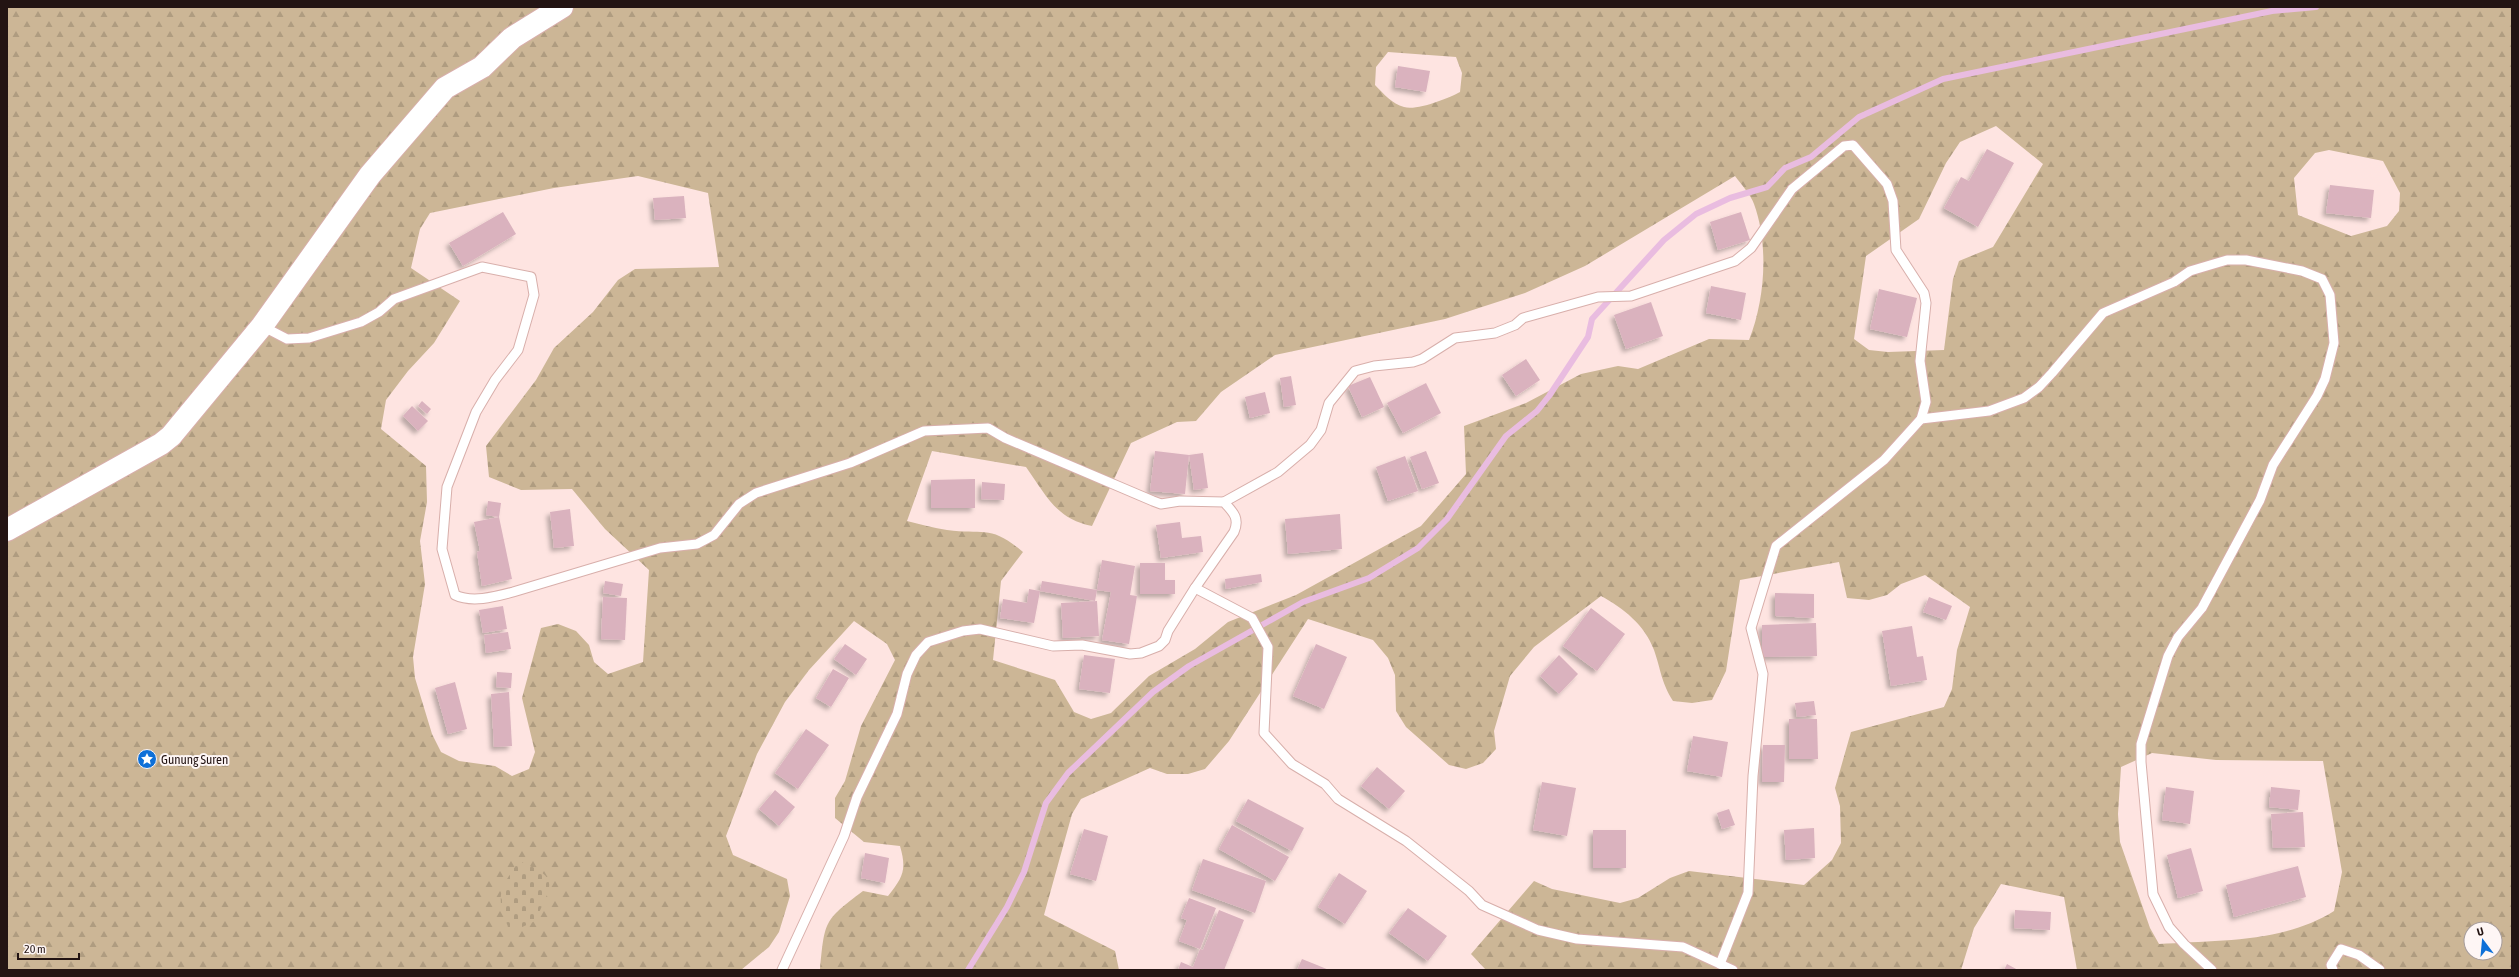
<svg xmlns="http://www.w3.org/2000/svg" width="2519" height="977" viewBox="0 0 2519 977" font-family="'Asap Condensed',sans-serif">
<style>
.forest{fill:url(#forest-firs);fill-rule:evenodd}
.cemetery{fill:url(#cemetery-stones)}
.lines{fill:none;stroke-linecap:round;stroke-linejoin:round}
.stream{stroke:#e9bce0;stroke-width:6}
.building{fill:#dab2be;filter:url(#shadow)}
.service-casing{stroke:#d8afab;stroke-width:11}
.tertiary-casing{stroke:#d8afab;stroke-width:24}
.service{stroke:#fff;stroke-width:9}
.tertiary{stroke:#fff;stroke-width:22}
.labels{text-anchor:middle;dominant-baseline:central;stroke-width:4;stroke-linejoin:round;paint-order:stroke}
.poi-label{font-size:13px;fill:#231413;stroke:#fef6f5;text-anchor:start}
</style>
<defs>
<pattern id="forest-firs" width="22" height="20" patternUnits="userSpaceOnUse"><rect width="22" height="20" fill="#ccb696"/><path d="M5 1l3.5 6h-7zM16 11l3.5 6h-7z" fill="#af9c80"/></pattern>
<pattern id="cemetery-stones" width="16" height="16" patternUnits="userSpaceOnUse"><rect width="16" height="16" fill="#ccb696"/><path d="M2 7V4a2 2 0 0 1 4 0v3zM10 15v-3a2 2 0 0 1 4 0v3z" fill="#af9c80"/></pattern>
<filter id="shadow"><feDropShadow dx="-3.5" dy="3.5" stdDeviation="2" flood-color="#0004"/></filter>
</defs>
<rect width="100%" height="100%" fill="#fee4e1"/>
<path class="forest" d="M7 7H2512V970H2077L2064 897 2001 884 1974 928 1961 970H1486L1471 954 1534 881 1552 889 1620 903 1638 898 1670 878 1689 871 1804 885 1832 860 1841 843 1840 806 1835 788 1851 732 1944 707 1952 689 1957 650 1970 607 1925 575 1901 584 1887 595 1869 600 1847 598 1839 562 1740 580 1726 671 1712 700 1692 703 1673 701C1661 682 1661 670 1654 650 1645 625 1623 608 1601 596L1534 647 1510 676 1494 731 1496 749 1483 763 1466 769 1449 765 1406 727 1396 711 1395 675 1388 658 1373 640 1308 619 1229 741 1205 769 1188 774H1167L1150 768 1081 799 1072 814 1044 915 1115 951 1119 970H820C825 921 823 921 863 891L888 896C903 877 907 870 900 846L864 842 835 818V798L845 781 861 726 895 660 887 644 854 621 809 670 785 702 757 754 726 836 733 855 787 879 790 896 779 932 769 947 741 970H7ZM1388 52 1456 57 1462 73 1460 92C1449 98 1417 111 1404 107 1392 104 1384 94 1375 85L1376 67ZM1996 126 2043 164 1993 247 1959 261 1953 279 1944 350 1888 352 1869 350 1854 339 1866 256 1919 219 1946 163 1960 142ZM2329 150 2383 161 2400 193 2399 211 2387 226 2351 236 2298 215 2294 178 2315 153ZM638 176 708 193 719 267 635 269 618 280 593 312 554 348 536 380 486 446 489 477 521 490 572 489 605 529 649 570 643 662 608 674 594 662 589 645 576 631 558 624 541 628 522 698 535 752 529 769 512 776 495 766 459 761 441 752 432 734 415 678 413 657 425 584 420 541 427 502 426 466 381 429 386 400 408 371 434 343 460 301 411 268 420 229 430 213 554 188ZM1735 176C1741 184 1751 195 1754 204 1769 245 1765 300 1749 340L1709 339 1638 369 1618 366 1581 374 1526 403 1464 426 1466 474 1421 526 1296 595 1228 622 1195 649 1149 676 1111 713 1091 719 1074 712 1055 680 993 660 1001 581 1023 552C990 524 984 535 947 530 934 528 920 524 907 521L932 451 1026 467C1046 495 1056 519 1092 526L1131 443 1177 422 1196 421 1221 392 1275 355 1445 319 1525 293 1585 266ZM2152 753 2216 760 2323 761 2342 872 2334 911C2284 943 2216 940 2159 944L2150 928 2120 842 2118 814 2121 767ZM2471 929H2495V953H2471Z"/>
<path class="cemetery" d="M519 861C561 878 552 884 535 921L518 929H509C495 896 499 890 519 861Z"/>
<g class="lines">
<path class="stream" d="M968 970 1007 907 1024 872 1046 803 1068 773 1153 692 1189 666 1303 602 1369 578 1418 548 1447 519 1506 436 1537 411 1549 396 1588 337 1592 319 1664 240 1696 214 1730 198 1767 187 1785 168 1811 157 1859 117 1943 79 2272 11 2316 7"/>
</g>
<g class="building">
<path d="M1398 66 1430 71 1426 92 1395 87Z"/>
<path d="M1987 149 2014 163 1978 227 1944 208 1961 177 1969 181Z"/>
<path d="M2330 185 2374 190 2371 218 2326 213Z"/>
<path d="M684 196 686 218 655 220 653 198Z"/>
<path d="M503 212 516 234 463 266 449 243Z"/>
<path d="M1741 212 1750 240 1718 250 1710 222Z"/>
<path d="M1711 286 1746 293 1741 320 1706 313Z"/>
<path d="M1879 289 1917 298 1907 337 1870 329Z"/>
<path d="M1651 302 1663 336 1626 349 1614 315Z"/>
<path d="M1526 359 1540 380 1516 396 1502 375Z"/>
<path d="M1291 376 1296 405 1284 407 1280 378Z"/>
<path d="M1370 377 1384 407 1362 417 1348 386Z"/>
<path d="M1426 383 1441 413 1403 433 1387 403Z"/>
<path d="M1265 392 1270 413 1250 418 1245 397Z"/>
<path d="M422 401 431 409 427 414 418 406Z"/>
<path d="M412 406 428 421 418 431 403 416Z"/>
<path d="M1155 451 1189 455 1185 494 1150 491Z"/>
<path d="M1426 451 1439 483 1422 489 1410 457Z"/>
<path d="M1203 453 1208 488 1194 490 1189 455Z"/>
<path d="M1405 456 1418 491 1388 501 1376 467Z"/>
<path d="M975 479V508H931V480Z"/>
<path d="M982 482 1005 484 1004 500 981 499Z"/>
<path d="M488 501 501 503 499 517 486 515Z"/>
<path d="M570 509 574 546 554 548 550 512Z"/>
<path d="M1340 514 1342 549 1288 554 1285 519Z"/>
<path d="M499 517 512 579 482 586 477 552 480 551 474 522Z"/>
<path d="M1180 522 1182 538 1201 536 1203 552 1161 558 1156 525Z"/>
<path d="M1102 560 1135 566 1130 595 1137 596 1129 644 1102 640 1111 592 1097 590Z"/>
<path d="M1140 563H1165V580H1175V594H1140Z"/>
<path d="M1261 574 1262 582 1226 589 1225 579Z"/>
<path d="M605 581 623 584 621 596 603 593Z"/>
<path d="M1042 581 1097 590 1095 601 1040 591Z"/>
<path d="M1029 589 1040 591 1034 623 1000 618 1003 599 1027 603Z"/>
<path d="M1775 593 1814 594V618L1775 616Z"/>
<path d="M603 597 627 598 625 640 601 639Z"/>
<path d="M1929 597 1952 606 1946 620 1923 612Z"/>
<path d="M1097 601 1099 636 1063 638 1061 603Z"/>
<path d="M503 606 507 629 483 633 479 610Z"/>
<path d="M1591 608 1625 634 1597 671 1563 646Z"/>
<path d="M1816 623 1817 656 1762 657V625Z"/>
<path d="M1912 626 1917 657 1923 656 1927 680 1891 686 1882 631Z"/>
<path d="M508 632 511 649 486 653 484 635Z"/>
<path d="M845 644 867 659 856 675 834 659Z"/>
<path d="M1316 644 1347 657 1324 709 1293 696Z"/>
<path d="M1084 655 1115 659 1110 693 1079 689Z"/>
<path d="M1559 655 1578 674 1559 694 1540 676Z"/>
<path d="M833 669 849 678 831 707 816 698Z"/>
<path d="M497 672 512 673 511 688 496 687Z"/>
<path d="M455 682 467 729 448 734 435 688Z"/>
<path d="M509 692 512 746 494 747 491 694Z"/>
<path d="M1814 701 1816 715 1797 717 1795 703Z"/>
<path d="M1789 719H1817L1818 759H1789Z"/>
<path d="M806 729 829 745 798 789 775 773Z"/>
<path d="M1693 736 1728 742 1722 777 1687 771Z"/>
<path d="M1763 745H1785L1784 782H1762Z"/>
<path d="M1377 767 1405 791 1389 809 1361 786Z"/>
<path d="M1542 782 1576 788 1567 836 1533 830Z"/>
<path d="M2166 787 2194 791 2190 824 2162 820Z"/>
<path d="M2271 787 2300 790 2298 810 2269 807Z"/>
<path d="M775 790 795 807 779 826 759 809Z"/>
<path d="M1248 799 1304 828 1292 851 1236 821Z"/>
<path d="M1729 809 1735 825 1722 829 1717 813Z"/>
<path d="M2303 812 2305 847 2273 848 2271 814Z"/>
<path d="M1232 825 1289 857 1275 881 1219 849Z"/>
<path d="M1814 828 1815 858 1786 860 1784 830Z"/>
<path d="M1084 829 1108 836 1096 881 1070 874Z"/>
<rect x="1593" y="830" width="33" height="38"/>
<path d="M2191 848 2203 891 2178 898 2167 855Z"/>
<path d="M865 853 889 858 885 883 861 878Z"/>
<path d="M1203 859 1266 881 1255 913 1192 890Z"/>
<path d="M2298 866 2306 897 2234 917 2226 885Z"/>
<path d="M1339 873 1367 891 1345 924 1318 907Z"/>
<path d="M1189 898 1216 908 1200 949 1179 941 1187 920 1181 918Z"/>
<path d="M1408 908 1447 936 1428 961 1389 933Z"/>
<path d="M1219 910 1244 920 1224 970H1178L1181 962 1193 967 1200 949 1203 950Z"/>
<path d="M2015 910 2051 912 2050 930 2014 928Z"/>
<path d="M1302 959 1317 965 1329 970H1297Z"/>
<path d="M2007 964 2018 970H2004Z"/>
</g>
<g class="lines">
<defs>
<g id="service">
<path d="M262 326 287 339 309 338 361 322 379 312 394 299 482 267 531 277 534 295 518 350 495 380 476 412 447 487 442 549 455 595C472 603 494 597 513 592L660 548 697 544 714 535 739 504 756 493 850 463 924 431 988 428 1005 438 1153 501 1161 504 1180 501 1224 502C1233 512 1240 518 1234 532L1195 588 1168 631 1165 640 1159 646 1141 653 1130 654 1082 645 1053 646 980 629 963 631 928 642 916 655 907 674 897 714 857 797 844 836 782 970"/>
<path d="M1921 419 1989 411 2024 398 2039 387 2052 373 2103 313 2174 282 2190 271 2227 260H2246L2302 271 2322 279 2330 295 2334 343 2325 379 2317 396 2273 465 2260 500 2202 608 2178 637 2168 656 2141 744V762L2153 894 2169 927 2184 944 2212 970"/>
<path d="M1224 502 1278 472 1310 445 1321 430 1329 403 1355 371 1374 366 1413 362 1422 359 1455 338 1495 333 1515 325 1523 318 1598 297 1631 296 1735 261 1751 248 1792 189 1844 146 1853 145 1887 184 1893 201 1896 250 1924 293 1926 303 1920 361 1926 402 1921 419 1884 460 1776 546 1751 628 1763 674 1753 776 1748 893 1720 964"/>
<path d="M1195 588 1252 618 1268 647 1264 733 1292 764 1325 784 1338 799 1406 841 1469 891 1482 905 1538 930 1577 939 1683 947 1733 970"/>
<path d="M2333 970 2331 965 2341 949 2359 955 2380 970"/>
</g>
<path id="tertiary" d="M7 530 161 444 171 436 262 326 370 175 445 88 482 67 512 38 562 7"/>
</defs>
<use href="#service" class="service-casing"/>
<use href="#tertiary" class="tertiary-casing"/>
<use href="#service" class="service"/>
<use href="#tertiary" class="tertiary"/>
</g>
<defs>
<symbol id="sight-disc" viewBox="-11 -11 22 22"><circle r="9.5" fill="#0e70d8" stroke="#fef6f5"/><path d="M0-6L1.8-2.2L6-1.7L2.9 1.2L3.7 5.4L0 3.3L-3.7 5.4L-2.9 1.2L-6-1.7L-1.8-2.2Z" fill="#fff"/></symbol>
</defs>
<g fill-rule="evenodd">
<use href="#sight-disc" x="136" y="748" width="22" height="22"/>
</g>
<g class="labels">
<g class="poi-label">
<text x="161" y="759">Gunung Suren</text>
</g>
</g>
<rect width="2519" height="977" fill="none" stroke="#231413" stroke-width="16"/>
<g transform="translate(2483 941) rotate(344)"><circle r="19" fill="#fef6f5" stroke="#a69c9b"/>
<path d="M0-3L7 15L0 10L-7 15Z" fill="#0e70d8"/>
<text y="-6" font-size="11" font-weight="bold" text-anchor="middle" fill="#231413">U</text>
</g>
<path d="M18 953v6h61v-6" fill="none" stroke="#231413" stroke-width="2"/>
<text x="24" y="953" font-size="12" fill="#231413" stroke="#fef6f5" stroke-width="3" paint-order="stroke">20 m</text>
</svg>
